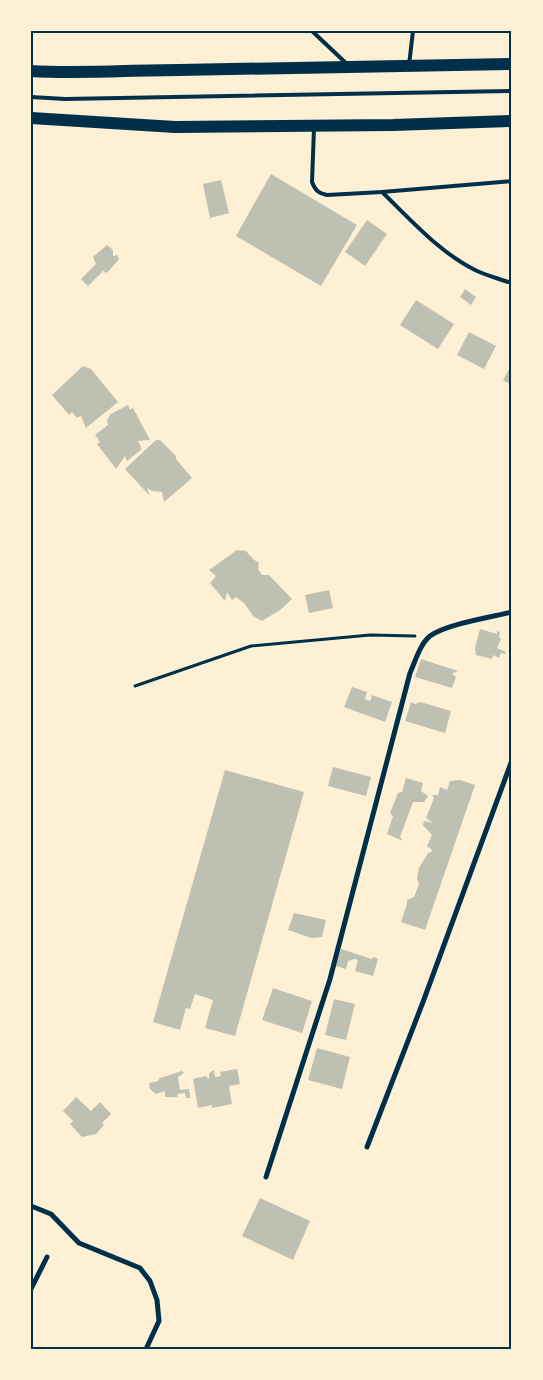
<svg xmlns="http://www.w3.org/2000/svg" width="543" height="1380" viewBox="0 0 543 1380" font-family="'Varela Round',sans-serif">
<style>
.building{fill:#bec0b2}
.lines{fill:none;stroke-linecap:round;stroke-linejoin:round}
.path{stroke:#003049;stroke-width:3}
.service{stroke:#003049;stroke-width:4}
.minor{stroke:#003049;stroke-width:5}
.primary{stroke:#003049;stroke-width:12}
.neatline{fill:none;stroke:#003049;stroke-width:2}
</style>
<rect width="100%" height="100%" fill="#fdf0d5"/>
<g class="building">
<path d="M271 174 357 225 321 286 236 236Z"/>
<path d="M221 180 229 213 210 218 203 184Z"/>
<path d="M367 220 387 234 365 266 345 252Z"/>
<path d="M107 245 113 250V256L117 255 119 259 107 273 103 271 88 286 81 279 96 264 93 257Z"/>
<path d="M465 289 476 297 471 305 460 297Z"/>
<path d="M416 300 454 324 438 349 400 325Z"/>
<path d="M469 332 496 346 484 369 457 355Z"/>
<path d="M512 364V385L503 380Z"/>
<path d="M83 366 91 369 118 402 86 428 81 416 77 418 72 412 69 415 52 395Z"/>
<path d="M128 405 130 410 133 408 150 440 138 441 142 449 127 461 125 456 116 469 97 444 100 442 95 435 108 425 107 420 111 414Z"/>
<path d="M156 440H160L176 456V459L192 478 164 502 162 492 152 491 147 488 150 496 125 469Z"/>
<path d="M237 550 246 551 253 559 259 563 258 569 262 575H269L292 599 280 610 262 621 254 617 244 603 236 597 232 600 227 592 225 601 210 583 216 576 209 570Z"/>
<path d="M329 590 333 608 309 613 305 595Z"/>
<path d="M480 629 497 634V631L500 632 499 637 501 639 497 648 506 652 505 654 501 653 499 658 493 655 492 659 476 655 475 648Z"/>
<path d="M421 659 458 671 452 674 456 677 452 688 415 677Z"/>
<path d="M352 687 367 692 365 699 370 701 372 695 392 702 385 722 344 707Z"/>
<path d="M411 702 415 704 420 702 451 711 445 733 405 721Z"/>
<path d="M333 767 371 777 366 796 328 786Z"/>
<path d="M225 770 304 792 235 1036 205 1028 213 1000 195 994 190 1009 186 1008 180 1030 153 1022Z"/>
<path d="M406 778 423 783 421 791 428 796 424 802H413L400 837 403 841 387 834 393 816 390 813 398 793 402 792Z"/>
<path d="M460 780 475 785 425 930 401 922 407 904V900L414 897 419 884 417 879 419 868 428 853 433 851 427 846 432 835 423 825 424 821 433 823 426 818 434 798 432 795H438L440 787 447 790 450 781Z"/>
<path d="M294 913 326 920 322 937 311 938 288 930Z"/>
<path d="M341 949 372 959 374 957 378 959 373 976 355 971 358 960 355 959 348 961 346 969 336 966Z"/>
<path d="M273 988 312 1001 302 1033 262 1020Z"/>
<path d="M334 999 355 1004 346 1040 325 1035Z"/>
<path d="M317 1048 350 1057 342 1089 308 1080Z"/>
<path d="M237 1069 240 1084 229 1086 232 1104 212 1108V1105L198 1108 193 1079 206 1076 209 1079V1073L214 1070 215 1077 221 1076 220 1072Z"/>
<path d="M182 1071 184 1073 178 1077 180 1090 189 1089 190 1098H186L185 1093 178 1094 177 1097H165V1091L156 1094 150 1089 149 1083 158 1081 160 1078Z"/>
<path d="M76 1097 91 1111 100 1102 111 1114 102 1123 104 1125 96 1134 82 1137 70 1124 73 1121 63 1111Z"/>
<path d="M260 1198 310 1221 293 1260 242 1236Z"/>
</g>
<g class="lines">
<path class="path" d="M135 686 251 646 370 635 415 636"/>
<g class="service">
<path d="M312 31 348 65"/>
<path d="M409 65 413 31"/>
<path d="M31 97 65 99 512 91"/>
<path d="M314 128 312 182C315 190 318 193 327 195L382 192 512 181"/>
<path d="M382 192C411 220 439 252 475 270 485 275 497 278 508 282"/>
</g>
<g class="minor">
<path d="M367 1147 423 1002 512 760"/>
<path d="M266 1177 330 979 410 673C415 662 420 644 430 636 447 624 491 617 512 612"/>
<path d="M31 1206 51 1214 79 1243 140 1268 150 1281 157 1300 159 1321 146 1349"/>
<path d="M31 1289 47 1257"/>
</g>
<g class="primary">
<path d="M31 71C81 74 129 70 179 70 290 69 401 67 512 64"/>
<path d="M31 118 175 127 393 125 512 121"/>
</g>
</g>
<rect width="543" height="1380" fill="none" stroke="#fdf0d5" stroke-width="65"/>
<rect x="32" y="32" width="478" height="1316" class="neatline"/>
</svg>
